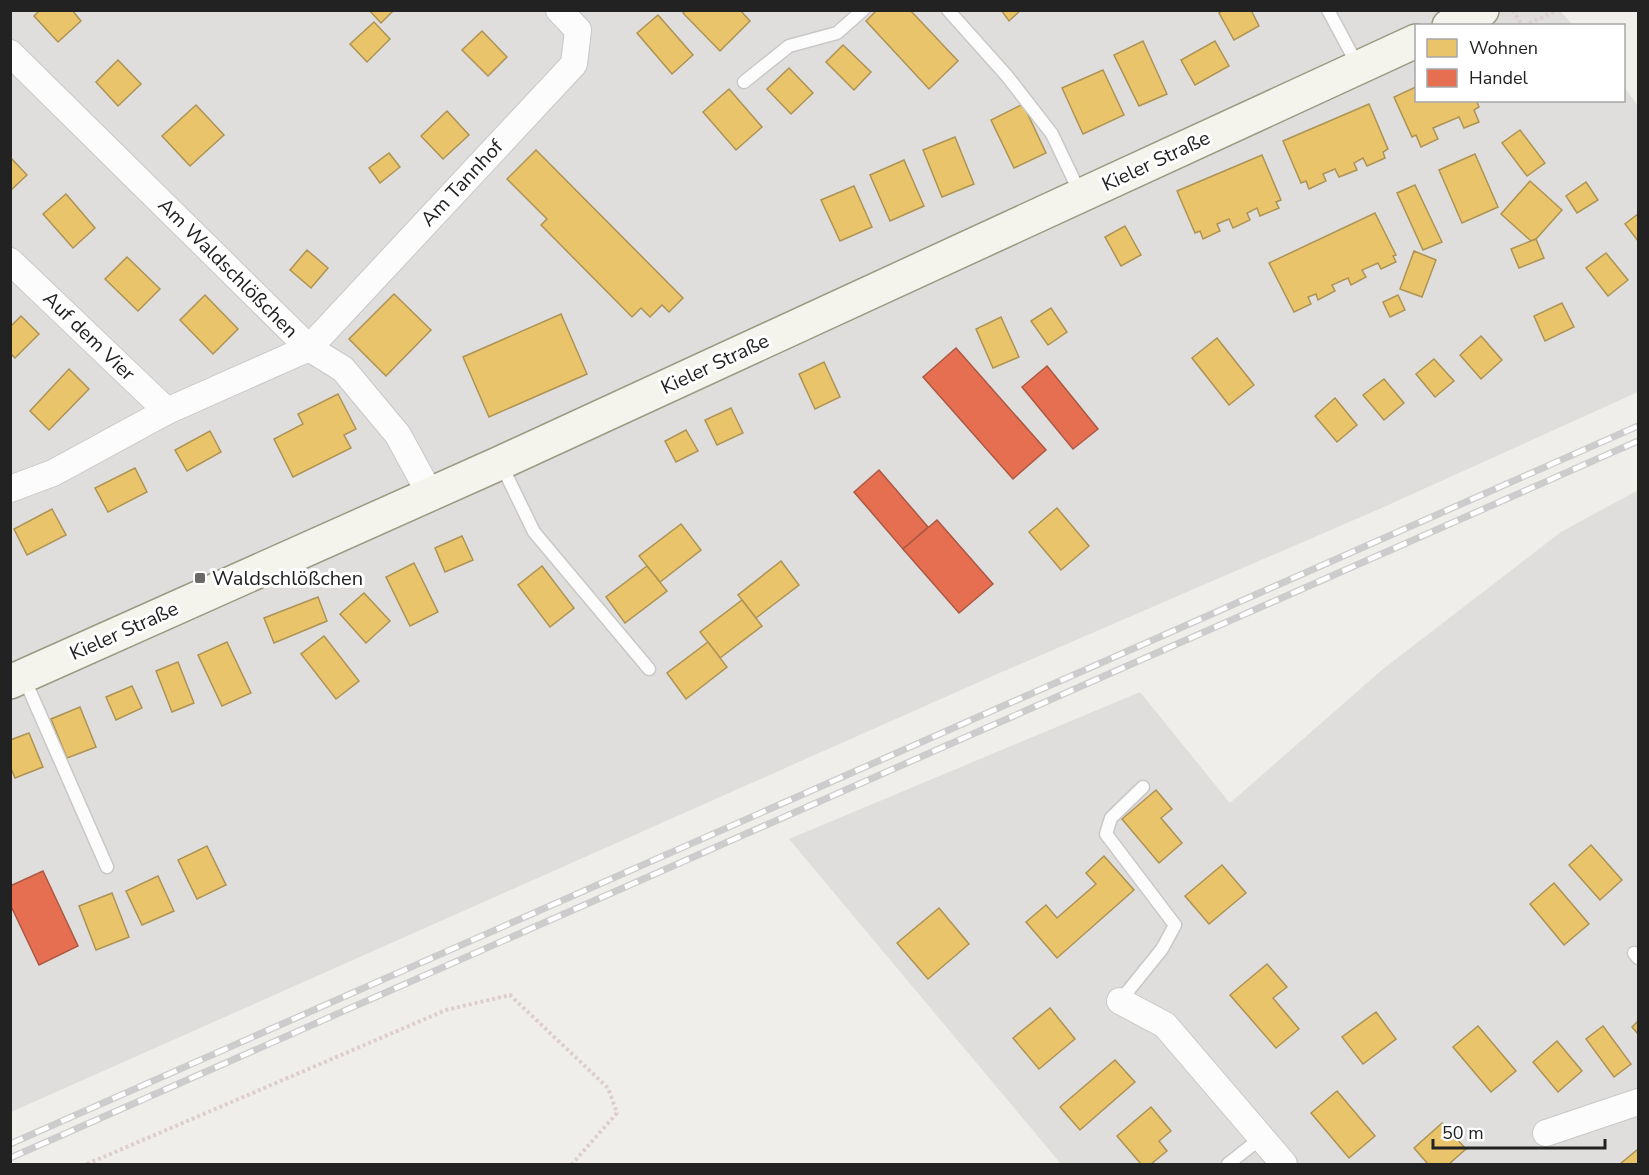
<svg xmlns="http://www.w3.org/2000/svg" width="1649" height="1175" viewBox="0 0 1649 1175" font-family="'Nunito Sans',sans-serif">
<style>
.residential{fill:#dfdedc}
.homes{fill:#e9c46a;stroke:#ad9354;stroke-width:1.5}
.shops{fill:#e76f51;stroke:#ac5843;stroke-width:1.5}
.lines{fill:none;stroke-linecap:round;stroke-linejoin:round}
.lane-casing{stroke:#c9c8c7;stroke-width:15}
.street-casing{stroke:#c9c8c7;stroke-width:28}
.secondary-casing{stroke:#999a82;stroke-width:36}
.path{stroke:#dccecd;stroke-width:4;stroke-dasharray:3 3;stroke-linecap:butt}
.lane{stroke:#fdfcfc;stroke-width:12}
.street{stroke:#fdfcfc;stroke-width:26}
.secondary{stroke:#f4f4ed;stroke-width:33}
.rail-casing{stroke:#ccc;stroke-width:7}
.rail{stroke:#fff;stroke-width:4.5;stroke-dasharray:14;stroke-linecap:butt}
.poi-dot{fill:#6a6968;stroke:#fff;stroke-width:2}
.labels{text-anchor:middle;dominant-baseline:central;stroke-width:6;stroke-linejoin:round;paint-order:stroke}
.street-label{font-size:20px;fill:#222;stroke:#fff}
.poi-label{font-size:20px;fill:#222;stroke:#fff;text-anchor:start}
</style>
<rect width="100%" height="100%" fill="#f0eeeb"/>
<g class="residential">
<path d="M10 11H1560L1573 25 1416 26V100H1624V87L1638 106V392L1377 510 988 678 11 1112Z"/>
<path d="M1638 490V1164H1061L789 839 1140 692 1230 803 1383 669 1561 532Z"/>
</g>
<g class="homes">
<path d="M40 10H72L81 21 58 42 34 16Z"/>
<path d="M369 10H394L381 23Z"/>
<path d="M686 10H740L750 21 720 51 683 13Z"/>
<path d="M877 10H910L958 61 929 89 866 21Z"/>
<path d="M1001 10H1021L1009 21Z"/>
<path d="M1223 10H1251L1259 26 1234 40 1219 13Z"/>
<path d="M658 15 693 55 672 74 637 33Z"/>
<path d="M374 22 390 39 367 62 350 44Z"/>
<path d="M482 31 507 57 488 76 462 50Z"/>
<path d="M1143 41 1167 94 1139 106 1114 55Z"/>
<path d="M1215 41 1229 66 1195 85 1181 60Z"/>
<path d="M843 45 871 72 854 90 826 62Z"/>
<path d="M118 60 141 84 118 106 96 82Z"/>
<path d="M789 68 813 93 791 114 767 89Z"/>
<path d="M1103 70 1124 115 1083 134 1062 88Z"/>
<path d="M1416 87V100H1476L1479 107 1474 110 1479 122 1464 128 1459 117 1433 128 1438 139 1421 147 1416 135 1412 137 1394 97Z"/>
<path d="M729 89 762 127 736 150 703 112Z"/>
<path d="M1023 104 1046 153 1014 168 991 120Z"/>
<path d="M1369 104 1388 149 1383 152 1385 158 1367 166 1363 158 1354 163 1357 170 1339 177 1335 169 1323 174 1326 181 1309 189 1306 181 1301 183 1283 141Z"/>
<path d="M196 105 224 135 190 166 162 136Z"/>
<path d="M447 111 469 135 443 159 421 136Z"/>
<path d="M1520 130 1545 163 1527 176 1502 143Z"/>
<path d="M955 137 974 184 942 197 923 150Z"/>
<path d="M536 150 683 298 669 312 662 305 650 317 641 308 632 317 541 225 547 219 507 179Z"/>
<path d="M389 153 400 167 380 183 369 168Z"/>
<path d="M1475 154 1498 207 1462 223 1439 170Z"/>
<path d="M1262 155 1281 200 1276 202 1279 208 1260 216 1257 208 1247 213 1250 220 1233 228 1229 219 1217 224 1220 231 1203 239 1200 231 1195 233 1177 191Z"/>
<path d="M10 157 27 175 10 191Z"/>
<path d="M904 160 924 206 890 221 870 175Z"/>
<path d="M1530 181 1562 210 1536 239 1531 241 1501 214Z"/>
<path d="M1586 182 1598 200 1577 213 1566 196Z"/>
<path d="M1415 185 1442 242 1423 250 1397 193Z"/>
<path d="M854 186 872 227 840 241 821 200Z"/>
<path d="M66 194 95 228 73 248 43 214Z"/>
<path d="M1375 213 1396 255 1393 256 1396 262 1381 269 1378 263 1362 270 1366 277 1351 285 1348 278 1332 285 1335 291 1318 300 1316 294 1308 297 1311 304 1294 312 1269 263Z"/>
<path d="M1638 214V241L1625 224Z"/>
<path d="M1125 226 1141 255 1121 266 1105 237Z"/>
<path d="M1536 239 1544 258 1519 268 1511 249Z"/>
<path d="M307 250 328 268 311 288 290 270Z"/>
<path d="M1414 251 1436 260 1422 297 1400 289Z"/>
<path d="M1606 253 1628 280 1608 296 1586 268Z"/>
<path d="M127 257 160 289 138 311 105 279Z"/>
<path d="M394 294 431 330 386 376 349 339Z"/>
<path d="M205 295 238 329 213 354 180 320Z"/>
<path d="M1398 295 1405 310 1390 317 1383 302Z"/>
<path d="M1562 303 1574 327 1545 341 1534 316Z"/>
<path d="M1051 308 1067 332 1048 345 1031 321Z"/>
<path d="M561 314 587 374 489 417 463 357Z"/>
<path d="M21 316 39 334 15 358 10 353V327Z"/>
<path d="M1001 317 1019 357 993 368 976 329Z"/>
<path d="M1481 336 1502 360 1481 379 1460 355Z"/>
<path d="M1217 338 1254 385 1229 405 1192 358Z"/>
<path d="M1434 359 1454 381 1435 397 1416 374Z"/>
<path d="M824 362 840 397 815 409 799 374Z"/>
<path d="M69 369 89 389 49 430 30 411Z"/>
<path d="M1384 379 1404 403 1384 420 1363 395Z"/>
<path d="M338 394 356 429 344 435 351 448 293 477 274 439 303 424 298 414Z"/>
<path d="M1335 398 1357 425 1337 442 1315 416Z"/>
<path d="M731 408 743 433 717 445 705 420Z"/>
<path d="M686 430 698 451 676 462 665 441Z"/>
<path d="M210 431 221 452 187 471 175 450Z"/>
<path d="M135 468 147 492 108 512 95 488Z"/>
<path d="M1057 508 1089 546 1061 570 1029 532Z"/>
<path d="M52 509 66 535 27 555 14 529Z"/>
<path d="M681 524 701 550 660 582 639 556Z"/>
<path d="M462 536 473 560 445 572 435 548Z"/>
<path d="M781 561 799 585 756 618 738 595Z"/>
<path d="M414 563 438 612 410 626 386 577Z"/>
<path d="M542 566 574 608 550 627 518 585Z"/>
<path d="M647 566 667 591 625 623 606 597Z"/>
<path d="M364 593 390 621 366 643 340 614Z"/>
<path d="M318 597 327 621 274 643 264 618Z"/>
<path d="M742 600 762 626 720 658 700 632Z"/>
<path d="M324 636 359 681 336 699 301 654Z"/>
<path d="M227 642 251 693 222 706 198 655Z"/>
<path d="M708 642 727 667 686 699 667 673Z"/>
<path d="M178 662 194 703 172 712 156 671Z"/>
<path d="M132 686 142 708 116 720 106 697Z"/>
<path d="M80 707 96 747 67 758 51 719Z"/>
<path d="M29 733 43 767 15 778 10 766V740Z"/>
<path d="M1156 790 1172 809 1161 818 1182 843 1159 863 1122 819Z"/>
<path d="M1591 845 1622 880 1600 900 1569 865Z"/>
<path d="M207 846 226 885 197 899 178 860Z"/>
<path d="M1104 856 1134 890 1057 958 1026 922 1046 905 1057 918 1096 884 1086 873Z"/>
<path d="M1222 865 1246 893 1209 924 1185 896Z"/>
<path d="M158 876 174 911 142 925 126 891Z"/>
<path d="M1554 883 1589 924 1564 945 1530 904Z"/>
<path d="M112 893 129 937 96 950 79 906Z"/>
<path d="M939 908 969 944 928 979 897 943Z"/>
<path d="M1267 964 1287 987 1273 998 1299 1029 1276 1048 1230 995Z"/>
<path d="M1050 1008 1075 1039 1039 1069 1013 1038Z"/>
<path d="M1376 1012 1396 1039 1363 1064 1342 1037Z"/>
<path d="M1638 1021V1034L1632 1027Z"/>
<path d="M1478 1026 1516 1071 1491 1092 1453 1047Z"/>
<path d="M1603 1026 1631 1064 1614 1077 1586 1039Z"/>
<path d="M1557 1041 1582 1071 1558 1092 1533 1062Z"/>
<path d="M1115 1060 1135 1082 1080 1130 1060 1107Z"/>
<path d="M1337 1091 1375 1136 1349 1158 1311 1113Z"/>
<path d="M1151 1107 1171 1131 1159 1141 1167 1151 1151 1164H1141L1117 1136Z"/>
<path d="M1442 1123 1466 1149 1449 1164H1428L1414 1148Z"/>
<path d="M1638 1149V1164H1620Z"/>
</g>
<g class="shops">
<path d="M956 348 1046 450 1013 479 923 377Z"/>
<path d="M1047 366 1098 429 1073 449 1022 387Z"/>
<path d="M879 470 928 527 903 549 854 492Z"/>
<path d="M937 520 993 584 959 613 903 549Z"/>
<path d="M43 871 78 946 39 965 10 904V886Z"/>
</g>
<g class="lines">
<defs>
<g id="lane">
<path d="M948 10 1007 76 1052 134 1081 195"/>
<path d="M1328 10 1358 66"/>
<path d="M744 82 789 46 837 33 863 10"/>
<path d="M501 464 534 532 649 669"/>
<path d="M24 678 107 867"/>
<path d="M1634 953 1638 958"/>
<path d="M1120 1001 1162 949 1175 925 1106 834 1111 818 1143 787"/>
<path d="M1228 1164 1261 1138"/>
</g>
<g id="street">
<path d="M10 53 309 348 343 369 398 435 430 494"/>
<path d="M10 261 167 411"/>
<path d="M10 489 53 473 167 411 309 348 574 64 578 30 559 10"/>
<path d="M1120 1001 1165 1025 1284 1164"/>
<path d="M1546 1133 1638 1102"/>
</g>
<g id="secondary">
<path d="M1449 26 1482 10"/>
<path d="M10 682 500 463 1416 41"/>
</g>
</defs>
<use href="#lane" class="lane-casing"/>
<use href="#street" class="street-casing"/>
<use href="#secondary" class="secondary-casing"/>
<g class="path">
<path d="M1513 10 1522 26"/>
<path d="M1524 26 1557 10"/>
<path d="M87 1164 446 1010 510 995 608 1088 617 1113 572 1164"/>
</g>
<use href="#lane" class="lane"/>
<use href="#street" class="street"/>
<use href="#secondary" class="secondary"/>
<defs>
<g id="rail">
<path d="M10 1144 1638 426"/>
<path d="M10 1158 1638 441"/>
</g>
</defs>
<use href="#rail" class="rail-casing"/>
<use href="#rail" class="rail"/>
</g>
<rect class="poi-dot" x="194" y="572" width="12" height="12" rx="3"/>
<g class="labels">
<g class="street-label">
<text transform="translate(1156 161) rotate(-25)">Kieler Straße</text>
<text transform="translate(462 183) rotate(-47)">Am Tannhof</text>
<text transform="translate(228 268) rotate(45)">Am Waldschlößchen</text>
<text transform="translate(89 336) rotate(44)">Auf dem Vier</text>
<text transform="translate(715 364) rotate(-25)">Kieler Straße</text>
<text transform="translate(124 631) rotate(-24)">Kieler Straße</text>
</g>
<g class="poi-label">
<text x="212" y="578">Waldschlößchen</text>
</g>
</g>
<rect width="1649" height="1175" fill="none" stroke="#222222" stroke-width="24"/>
<rect x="1415" y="24" width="210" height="78" fill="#ffffff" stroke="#a7a7a7" stroke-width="1.5"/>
<rect x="1427" y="39" width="30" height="18" fill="#e9c46a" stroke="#a7a7a7" stroke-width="1.5"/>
<text x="1469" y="54" font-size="18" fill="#222222">Wohnen</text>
<rect x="1427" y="69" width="30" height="18" fill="#e76f51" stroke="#a7a7a7" stroke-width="1.5"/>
<text x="1469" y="84" font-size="18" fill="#222222">Handel</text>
<path d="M1433 1139v9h172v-9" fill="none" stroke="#222222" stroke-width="3"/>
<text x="1442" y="1139" font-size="18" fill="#222222" stroke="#ffffff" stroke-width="4.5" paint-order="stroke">50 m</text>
</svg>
